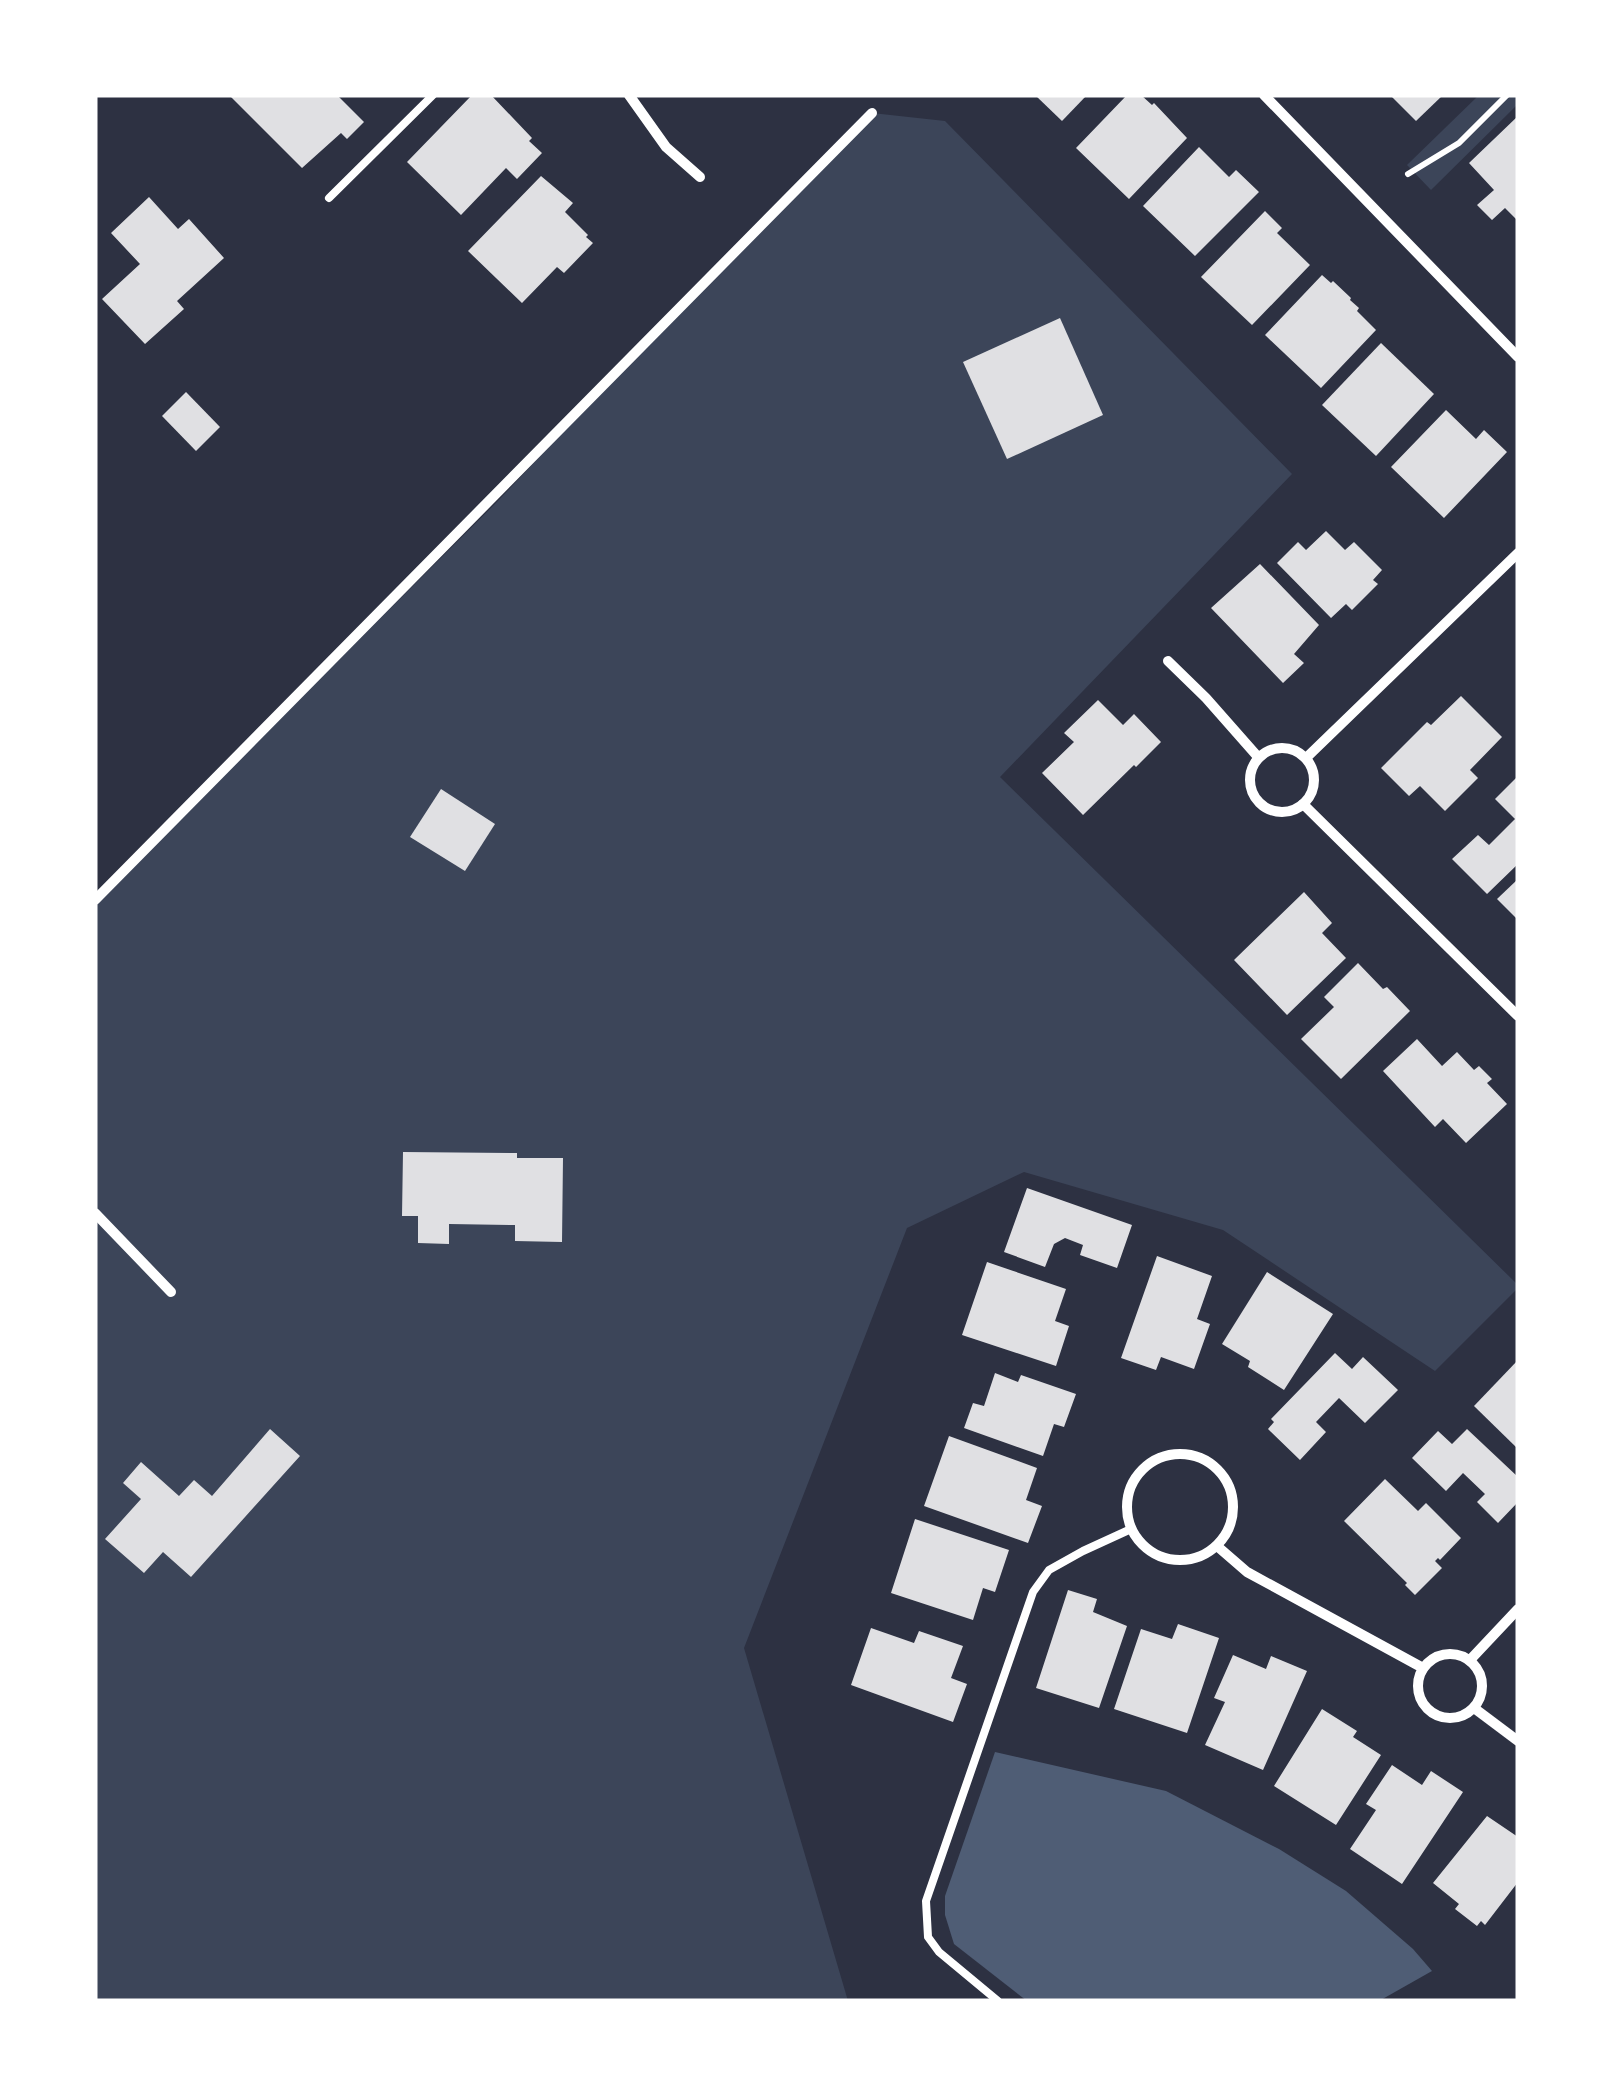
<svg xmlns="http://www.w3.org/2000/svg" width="1613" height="2096" viewBox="0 0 1613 2096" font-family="'Work Sans',sans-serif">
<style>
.green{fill:#3c4559}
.water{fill:#4f5d75}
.building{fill:#e0e0e3}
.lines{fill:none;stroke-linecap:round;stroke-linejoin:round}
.path{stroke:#fff;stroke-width:6}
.service{stroke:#fff;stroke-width:8}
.minor{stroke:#fff;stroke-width:10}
</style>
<rect width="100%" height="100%" fill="#2d3142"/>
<g class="green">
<path d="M1479 95H1518V104L1431 190 1407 165Z"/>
<path d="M872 113 945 121 1292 474 1000 777 1518 1285V1288L1435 1371 1223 1230 1024 1172 907 1228 744 1648 848 2001H95V903L494 505 757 228Z"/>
</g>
<path class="water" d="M995 1752 1166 1791 1279 1849 1346 1891 1413 1949 1432 1971 1379 2001H1027L954 1944 945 1915V1896Z"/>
<g class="building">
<path d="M229 95H337L364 122 347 139 341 133 302 168Z"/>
<path d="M472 95H491L532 138 529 141 542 153 517 179 506 168 461 215 407 162Z"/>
<path d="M1035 95H1087L1062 121Z"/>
<path d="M1127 95H1141L1152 105 1154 103 1187 138 1129 199 1076 148Z"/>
<path d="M1390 95H1443L1416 121Z"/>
<path d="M1518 116V221L1505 208 1492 220 1477 205 1494 190 1469 163Z"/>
<path d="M1199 147 1229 177 1236 170 1259 192 1195 256 1143 206Z"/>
<path d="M541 176 573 203 565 212 588 235 586 237 593 243 564 273 557 267 522 303 468 251Z"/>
<path d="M149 197 178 229 189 219 224 258 177 301 184 309 145 344 102 299 140 264 111 233Z"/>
<path d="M1265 211 1282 228 1277 233 1310 265 1252 325 1201 277Z"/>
<path d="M1322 275 1331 283 1333 281 1351 298 1350 300 1359 308 1357 311 1376 330 1321 388 1265 335Z"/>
<path d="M1060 318 1103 415 1007 459 963 362Z"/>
<path d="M1381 343 1434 394 1376 456 1322 405Z"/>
<path d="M186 392 220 427 196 451 162 416Z"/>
<path d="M1446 410 1476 439 1484 430 1507 452 1444 518 1391 467Z"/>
<path d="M1326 531 1345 550 1354 542 1382 570 1373 580 1378 584 1352 610 1346 604 1331 618 1277 563 1298 542 1306 550Z"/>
<path d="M1260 564 1319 625 1294 654 1304 663 1283 683 1211 608Z"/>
<path d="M1461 696 1502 737 1470 770 1478 778 1445 811 1420 786 1409 796 1381 768 1427 722 1431 725Z"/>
<path d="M1098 700 1123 725 1134 714 1161 742 1136 767 1134 765 1083 815 1042 773 1074 742 1064 733Z"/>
<path d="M1518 776V864L1487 894 1452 859 1478 835 1489 845 1515 819 1495 799Z"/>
<path d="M441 789 495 824 465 871 410 837Z"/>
<path d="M1518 879V920L1497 899Z"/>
<path d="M1304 892 1332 923 1322 933 1346 958 1287 1015 1234 960Z"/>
<path d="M1358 963 1383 989 1387 987 1410 1011 1341 1079 1301 1039 1334 1007 1324 997Z"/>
<path d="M1417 1039 1442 1066 1457 1052 1474 1070 1479 1066 1492 1079 1487 1083 1507 1104 1466 1143 1443 1119 1435 1127 1383 1071Z"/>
<path d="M403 1152 517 1153V1158H563L562 1242 515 1241V1225L449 1224V1244L418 1243V1216H402Z"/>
<path d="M1027 1188 1132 1225 1117 1268 1080 1255 1083 1245 1065 1238 1054 1244 1045 1267 1004 1252Z"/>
<path d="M1157 1256 1212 1276 1197 1319 1210 1324 1194 1369 1161 1357 1156 1370 1121 1358Z"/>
<path d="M987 1262 1066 1289 1055 1321 1069 1326 1056 1366 962 1335Z"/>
<path d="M1267 1272 1333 1314 1284 1390 1248 1367 1250 1361 1222 1344Z"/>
<path d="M1335 1353 1352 1369 1363 1357 1398 1390 1365 1423 1339 1398 1316 1422 1326 1432 1300 1460 1268 1429 1274 1422 1271 1419Z"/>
<path d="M1518 1360V1449L1474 1406Z"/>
<path d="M995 1373 1018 1382 1021 1375 1076 1394 1064 1427 1054 1424 1043 1456 964 1428 973 1403 984 1406Z"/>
<path d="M270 1429 300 1456 191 1577 163 1552 144 1573 105 1539 141 1499 123 1483 141 1462 179 1496 194 1480 212 1496Z"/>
<path d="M1467 1429 1518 1477V1502L1498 1523 1477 1502 1485 1494 1463 1473 1446 1491 1412 1458 1438 1431 1452 1444Z"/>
<path d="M949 1436 1037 1468 1026 1500 1042 1506 1028 1543 924 1506Z"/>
<path d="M1385 1479 1418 1511 1426 1503 1461 1538 1440 1560 1438 1558 1435 1561 1442 1568 1415 1595 1405 1585 1407 1583 1344 1521Z"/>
<path d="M915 1519 1009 1550 995 1592 983 1588 973 1620 891 1593Z"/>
<path d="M1068 1590 1097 1599 1093 1612 1127 1626 1099 1708 1036 1688Z"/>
<path d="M1178 1624 1219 1638 1187 1733 1114 1709 1141 1629 1172 1639Z"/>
<path d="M871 1628 914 1643 919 1631 963 1646 951 1678 967 1684 953 1722 851 1685Z"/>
<path d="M1233 1655 1266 1669 1271 1656 1307 1671 1263 1770 1205 1745 1225 1702 1214 1698Z"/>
<path d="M1322 1709 1357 1731 1353 1737 1381 1755 1336 1825 1274 1786Z"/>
<path d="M1392 1765 1422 1785 1431 1771 1463 1792 1402 1884 1350 1849 1376 1810 1366 1804Z"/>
<path d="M1487 1816 1518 1837V1882L1485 1925 1481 1921 1477 1926 1455 1909 1459 1904 1433 1883Z"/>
</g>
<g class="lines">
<path class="path" d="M1408 174 1459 143 1507 95"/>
<g class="service">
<path d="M329 198 433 95"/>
<path d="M998 2001 939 1952 928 1937 926 1901 1033 1592 1049 1570 1083 1551 1131 1529"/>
</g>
<g class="minor">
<path d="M629 95 666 147 700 177"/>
<path d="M1264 95 1518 357"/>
<path d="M1168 661 1206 698 1258 757"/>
<circle cx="1282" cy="780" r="32"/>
<path d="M1306 758 1518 553"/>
<path d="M1303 804 1518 1016"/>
<path d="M95 900 872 113"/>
<path d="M95 1213 171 1292"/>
<circle cx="1180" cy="1507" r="53"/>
<path d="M1217 1546 1247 1572 1423 1668"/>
<circle cx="1450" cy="1686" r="32"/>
<path d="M1470 1660 1518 1609"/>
<path d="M1474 1708 1518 1741"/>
</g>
</g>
<rect width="1613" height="2096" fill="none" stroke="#ffffff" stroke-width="195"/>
</svg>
